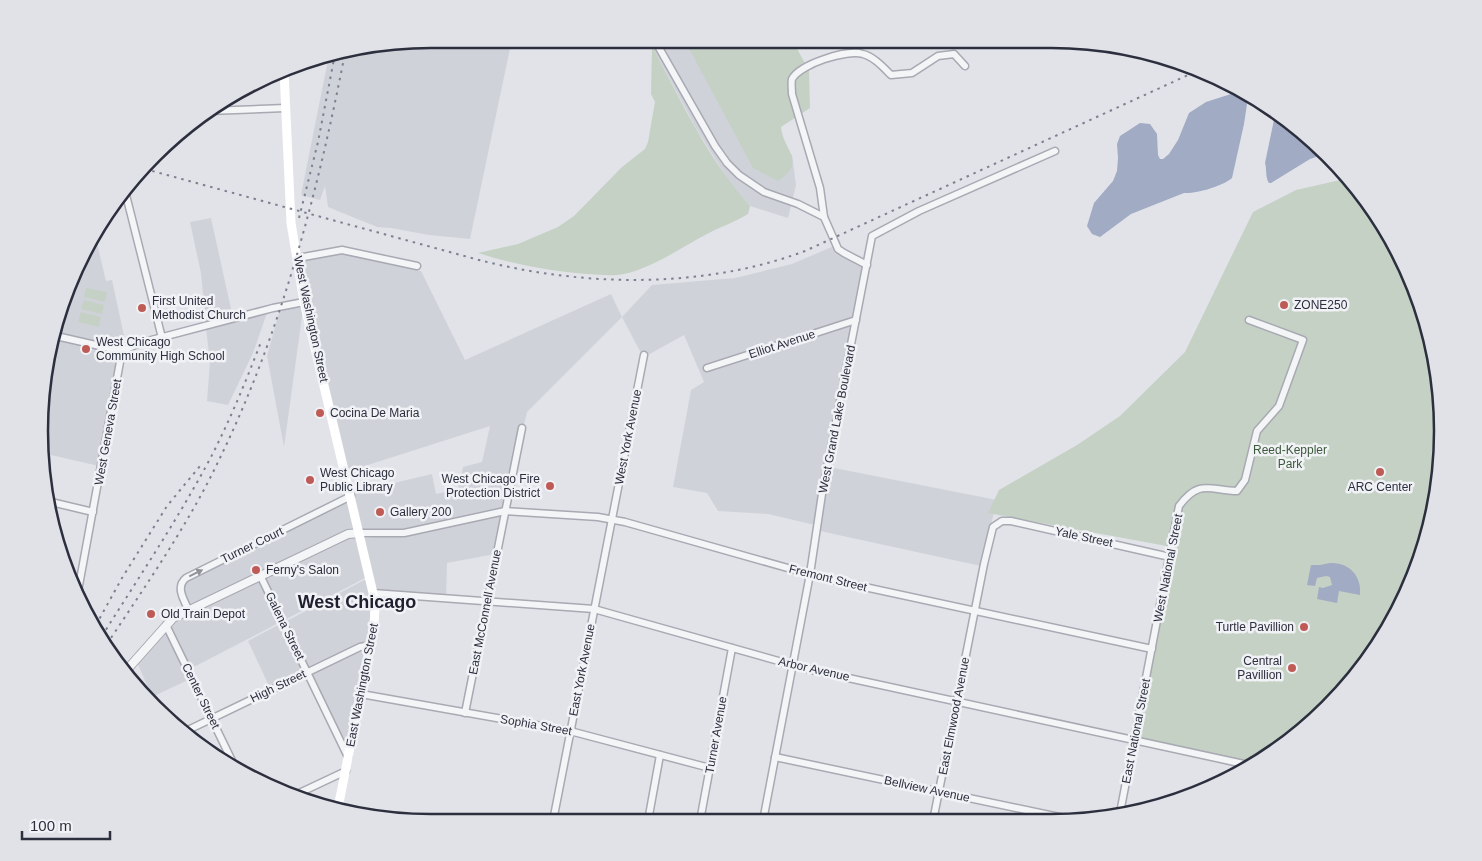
<svg xmlns="http://www.w3.org/2000/svg" width="1482" height="861" viewBox="0 0 1482 861" font-family="Arial,sans-serif">
<style>
.built{fill:#d0d2da}
.green{fill:#c5d1c4}
.water{fill:#a1abc4}
.lines{fill:none;stroke-linecap:round;stroke-linejoin:round}
.minor-casing{stroke:#a8a9b2;stroke-width:9}
.tertiary-casing{stroke:#a8a9b2;stroke-width:10}
.minor{stroke:#f4f5f7;stroke-width:6}
.tertiary{stroke:#f4f5f7;stroke-width:8}
.secondary{stroke:#fff;stroke-width:9}
.rail{stroke:#7d8090;stroke-width:2;stroke-dasharray:2.5 5;stroke-linecap:butt}
.oneway{fill:#90929a}
.poi-dot{fill:#bf5b56;stroke:#f1f2f6;stroke-width:2}
.labels{text-anchor:middle;dominant-baseline:central;stroke-width:5;stroke-linejoin:round;paint-order:stroke}
.poi-label{font-size:12px;fill:#2c2f3e;stroke:#f1f2f6;text-anchor:start}
.street-label{font-size:12px;fill:#2c2f3e;stroke:#f1f2f6}
.park-label{font-size:12px;fill:#3b593b;stroke:#f1f2f6}
.district-label{font-size:18px;font-weight:bold;fill:#1e202f;stroke:#f1f2f6}
.rim{fill:none;stroke:#2c2f3e;stroke-width:2.5}
</style>
<rect width="100%" height="100%" fill="#e2e3e9"/>
<g class="built">
<path d="M431 39H512L470 239 429 235 391 228 377 227 328 207 325 186 320 200 301 195 329 55Z"/>
<path d="M648 39H718L747 114 792 155 796 185 788 218 750 206 732 186 697 130Z"/>
<path d="M211 218 233 318 206 325 201 273 190 222Z"/>
<path d="M95 235 106 281 112 280 126 345 120 353 99 466 42 453 39 431 52 329Z"/>
<path d="M834 246 843 256 864 266 815 525 768 514 718 511 707 493 673 487 691 390 704 382 684 335 646 356 642 355 622 317 527 412 504 509 402 532 362 535 352 493 432 474 436 494 458 489 463 467 482 462 490 426 349 471 300 262 341 252 421 271 465 360 611 294 622 317 652 285 735 278 792 264Z"/>
<path d="M304 302 284 447 267 356 281 306Z"/>
<path d="M267 313 253 353 228 405 207 401 210 362 206 328Z"/>
<path d="M829 467 997 500 981 566 820 531Z"/>
<path d="M352 498 369 576 188 670 166 625 189 611 180 590 182 581Z"/>
<path d="M503 513 495 554 447 563 446 598 375 592 363 538 404 535Z"/>
<path d="M368 578 373 598 369 644 307 670 285 622Z"/>
<path d="M282 623 305 671 270 688 248 641Z"/>
<path d="M165 628 190 679 152 697 137 662Z"/>
<path d="M369 647 348 753 309 673 360 649Z"/>
</g>
<g class="green">
<path d="M684 39H792L809 71 810 108 781 127C783 151 808 161 778 181L753 168Z"/>
<path d="M652 46C681 101 708 159 750 206L748 214C735 222 720 227 707 234 680 248 647 272 617 275 607 276 596 274 586 274 549 271 513 264 478 253L518 244 558 227 574 216 622 167 645 149 648 142 655 102 651 94Z"/>
<path d="M1349 178 1377 213 1413 280 1436 354 1443 430 1436 507 1414 580 1377 648 1328 708 1254 764 1134 739 1172 547 988 513 999 490 1077 445 1120 416 1185 352 1253 212 1296 190Z"/>
<path d="M86 288 107 292 105 302 84 297Z"/>
<path d="M84 300 104 305 102 314 81 309Z"/>
<path d="M81 312 101 317 99 327 78 322Z"/>
</g>
<g class="water">
<path d="M1240 92 1247 104 1244 124 1232 178C1223 186 1196 194 1184 193L1131 214 1100 237 1092 234 1087 226 1094 203 1113 181 1117 171 1118 158 1117 144 1120 136 1140 123 1150 124 1157 134 1158 155 1160 159H1163L1169 154 1178 140 1189 113 1206 102 1234 93Z"/>
<path d="M1276 110 1328 153 1310 159 1271 183H1269C1265 177 1267 169 1265 163Z"/>
<path d="M1330 563C1350 562 1362 577 1360 595L1339 591 1337 603 1317 599 1319 587 1323 588 1332 585 1330 577 1326 576 1317 578 1315 586 1307 585 1311 565H1320Z"/>
</g>
<g class="lines">
<defs>
<g id="minor">
<path d="M654 39 715 146 727 163 739 175 764 192 798 204 824 217"/>
<path d="M208 111 285 108"/>
<path d="M125 191 162 338"/>
<path d="M298 258 342 250 417 266"/>
<path d="M867 265 844 253 838 249 835 242 824 217 820 188 792 94C792 90 791 83 792 79 800 64 847 49 863 54 874 57 883 67 891 75L912 73 938 56 954 54 965 66"/>
<path d="M59 313 56 336 122 351 140 343 273 308 304 302"/>
<path d="M707 368 856 320"/>
<path d="M51 502 93 512"/>
<path d="M360 533H404L505 511 598 517 625 522 823 578 1152 649"/>
<path d="M260 575 348 757"/>
<path d="M78 591 122 351"/>
<path d="M373 593 594 609 807 669 1253 766"/>
<path d="M189 611C184 600 175 587 186 578L351 496"/>
<path d="M166 625 235 767"/>
<path d="M361 694 570 731 710 768"/>
<path d="M465 713 522 428"/>
<path d="M186 731 360 647 371 645"/>
<path d="M775 757 1078 821"/>
<path d="M293 796 346 771"/>
<path d="M1120 813 1179 506C1199 479 1209 490 1237 491L1245 480 1257 431 1279 406 1303 340 1249 320"/>
<path d="M553 821 644 355"/>
<path d="M648 821 660 755"/>
<path d="M700 821 732 648"/>
<path d="M763 821 810 574 822 494 872 236 919 211 1055 151"/>
<path d="M933 821 984 564 993 527 1002 521H1011L1170 557"/>
</g>
<path id="tertiary" d="M124 673 173 618 348 534 360 533"/>
</defs>
<use href="#minor" class="minor-casing"/>
<use href="#tertiary" class="tertiary-casing"/>
<use href="#minor" class="minor"/>
<use href="#tertiary" class="tertiary"/>
<path class="secondary" d="M284 71 291 223 304 302 373 593 375 606 374 626 338 808"/>
<g class="rail">
<path d="M145 169 479 260C584 287 703 289 805 251L1199 70"/>
<path d="M299 218 318 142 335 54"/>
<path d="M96 625 122 578 167 506 200 466"/>
<path d="M102 636C139 577 178 519 211 457 230 420 246 381 261 342"/>
<path d="M107 644C146 585 188 525 219 460 281 333 318 192 345 53"/>
</g>
</g>
<defs><path id="oneway-solid" d="M-6-.8H1V-3.2L6.5 0L1 3.2V.8H-6Z" transform="scale(1.25)"/></defs>
<use class="oneway" href="#oneway-solid" transform="translate(196 573) rotate(-26)"/>
<g class="poi-dot">
<circle cx="1284" cy="305" r="5"/>
<circle cx="142" cy="308" r="5"/>
<circle cx="86" cy="349" r="5"/>
<circle cx="320" cy="413" r="5"/>
<circle cx="1380" cy="472" r="5"/>
<circle cx="310" cy="480" r="5"/>
<circle cx="550" cy="486" r="5"/>
<circle cx="380" cy="512" r="5"/>
<circle cx="256" cy="570" r="5"/>
<circle cx="151" cy="614" r="5"/>
<circle cx="1304" cy="627" r="5"/>
<circle cx="1292" cy="668" r="5"/>
</g>
<g class="labels">
<g class="poi-label">
<text x="152" y="301">First United<tspan x="152" dy="14">Methodist Church</tspan></text>
<text x="1294" y="305">ZONE250</text>
<text x="96" y="342">West Chicago<tspan x="96" dy="14">Community High School</tspan></text>
<text x="330" y="413">Cocina De Maria</text>
<text x="320" y="473">West Chicago<tspan x="320" dy="14">Public Library</tspan></text>
<text x="540" y="479" text-anchor="end">West Chicago Fire<tspan x="540" dy="14">Protection District</tspan></text>
<text x="1380" y="487" text-anchor="middle">ARC Center</text>
<text x="390" y="512">Gallery 200</text>
<text x="266" y="570">Ferny's Salon</text>
<text x="161" y="614">Old Train Depot</text>
<text x="1294" y="627" text-anchor="end">Turtle Pavillion</text>
<text x="1282" y="661" text-anchor="end">Central<tspan x="1282" dy="14">Pavillion</tspan></text>
</g>
<g class="street-label">
<text transform="translate(311 319) rotate(78)">West Washington Street</text>
<text transform="translate(782 344) rotate(-18)">Elliot Avenue</text>
<text transform="translate(837 419) rotate(-79)">West Grand Lake Boulevard</text>
<text transform="translate(108 432) rotate(-80)">West Geneva Street</text>
<text transform="translate(628 437) rotate(-79)">West York Avenue</text>
<text transform="translate(1084 537) rotate(12)">Yale Street</text>
<text transform="translate(252 545) rotate(-26)">Turner Court</text>
<text transform="translate(1168 568) rotate(-79)">West National Street</text>
<text transform="translate(828 578) rotate(14)">Fremont Street</text>
<text transform="translate(485 612) rotate(-79)">East McConnell Avenue</text>
<text transform="translate(285 626) rotate(64)">Galena Street</text>
<text transform="translate(814 669) rotate(13)">Arbor Avenue</text>
<text transform="translate(582 670) rotate(-79)">East York Avenue</text>
<text transform="translate(362 685) rotate(-79)">East Washington Street</text>
<text transform="translate(278 686) rotate(-26)">High Street</text>
<text transform="translate(201 696) rotate(64)">Center Street</text>
<text transform="translate(954 716) rotate(-79)">East Elmwood Avenue</text>
<text transform="translate(536 725) rotate(10)">Sophia Street</text>
<text transform="translate(1136 731) rotate(-79)">East National Street</text>
<text transform="translate(716 735) rotate(-80)">Turner Avenue</text>
<text transform="translate(927 789) rotate(12)">Bellview Avenue</text>
</g>
<g class="park-label">
<text x="1290" y="450">Reed-Keppler<tspan x="1290" dy="14">Park</tspan></text>
</g>
<g class="district-label">
<text x="357" y="602">West Chicago</text>
</g>
</g>
<path d="M0 0H1482V861H0ZM431 48H1051A383 383 0 0 1 1434 431V431A383 383 0 0 1 1051 814H431A383 383 0 0 1 48 431V431A383 383 0 0 1 431 48Z" fill="#e1e2e7" fill-rule="evenodd"/>
<path class="rim" d="M431 48H1051A383 383 0 0 1 1434 431V431A383 383 0 0 1 1051 814H431A383 383 0 0 1 48 431V431A383 383 0 0 1 431 48Z"/>
<path d="M22 831v8h88v-8" fill="none" stroke="#2c2f3e" stroke-width="2.5"/>
<text x="30" y="831" font-size="15" fill="#2c2f3e" stroke="#f1f2f6" stroke-width="4" paint-order="stroke">100 m</text>
</svg>
